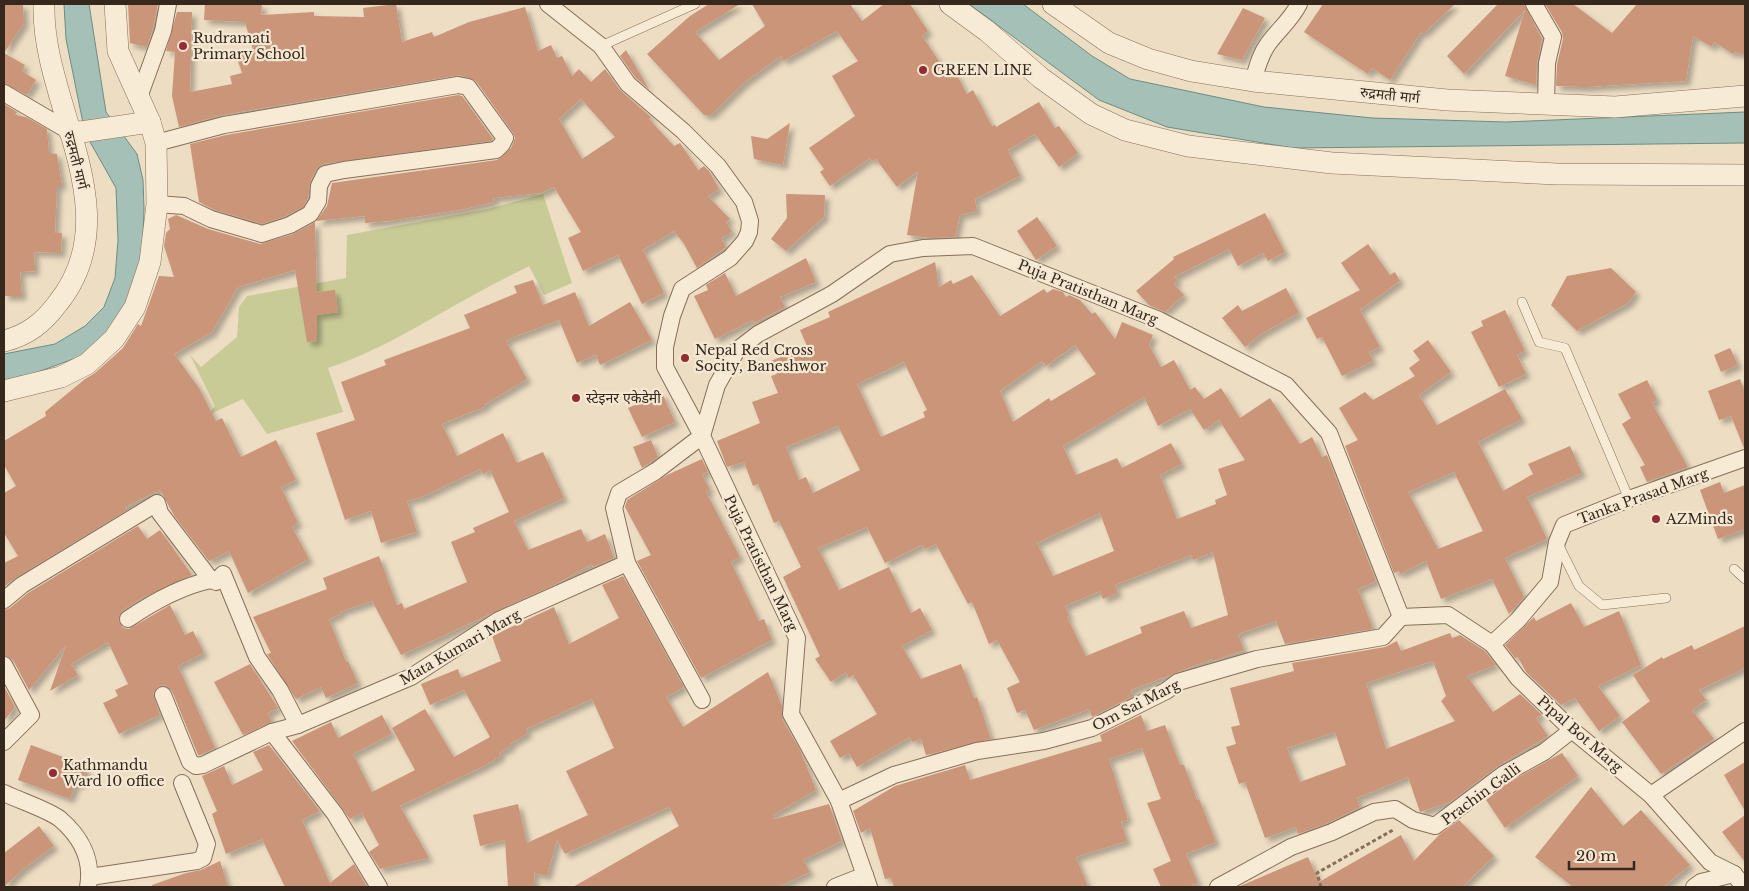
<svg xmlns="http://www.w3.org/2000/svg" width="1749" height="891" viewBox="0 0 1749 891" font-family="'Libre Baskerville','Noto Sans Devanagari',serif">
<style>
.green{fill:#c9cb97}
.water{fill:#a5c0b6;stroke:#6c8e83}
.building{fill:#cb9579;fill-rule:evenodd;filter:url(#shadow)}
.lines{fill:none;stroke-linecap:round;stroke-linejoin:round}
.service-casing{stroke:#876f5a;stroke-width:10}
.minor-casing{stroke:#876f5a;stroke-width:18}
.tertiary-casing{stroke:#876f5a;stroke-width:22}
.path{stroke:#876f5a;stroke-width:3;stroke-dasharray:4 2.5;stroke-linecap:butt}
.service{stroke:#f8ebd6;stroke-width:9}
.minor{stroke:#f8ebd6;stroke-width:16}
.tertiary{stroke:#f8ebd6;stroke-width:21}
.poi-dot{fill:#952b33;stroke:#f5e8d2;stroke-width:2}
.labels{text-anchor:middle;dominant-baseline:central;stroke-width:4.5;stroke-linejoin:round;paint-order:stroke}
.poi-label{font-size:14px;fill:#37281e;stroke:#f5e8d2;text-anchor:start}
.street-label{font-size:14px;fill:#37281e;stroke:#f5e8d2}
</style>
<defs>
<filter id="shadow"><feDropShadow dx="4.5" dy="4.5" stdDeviation="2.5" flood-color="#0004"/></filter>
</defs>
<rect width="100%" height="100%" fill="#edddc3"/>
<path class="green" d="M543 194 572 283 544 295 529 266C498 282 467 298 438 315 402 335 368 355 328 368L343 412 267 434 243 399 208 415 215 406 190 355 201 367 237 337 239 307 247 296 346 278 347 235 488 209Z"/>
<g class="water">
<path d="M64 4H89L106 112 137 154 143 180 144 209 142 267 122 314 87 354 24 377 4 380V354L55 344 85 326 104 307 115 278 118 240 116 188 85 133 66 39Z"/>
<path d="M969 4H1023L1092 56 1130 79 1264 107 1372 118 1506 122 1745 112V143L1293 148 1167 127 1099 100Z"/>
</g>
<g class="building">
<path d="M4 4H23L24 23 4 53 25 65 22 71 36 80 27 95 4 83Z"/>
<path d="M128 4H158L153 28 147 47 130 43Z"/>
<path d="M205 4H262L261 15 314 12V16L364 17 363 8 396 4 402 42 432 32 434 37 469 22 525 7 538 51 551 45 557 58 562 56 572 76 579 69 591 82 605 69 620 90 651 117 649 119 674 146 680 143 698 170 704 166 709 171 719 189 708 196 730 219 726 222 732 232 721 238 726 247 697 268 684 244 674 231 643 250 664 293 642 304 618 255 583 271 568 238 581 232 554 187 541 193 493 198 494 202 460 210 389 221 365 223V216L316 221 327 206 332 183 497 160 511 148 515 138 513 133 476 81 460 75 222 115 179 127 172 96 175 52 166 51 177 12H192L190 92 232 84 230 76 242 73 236 55 253 50 245 22 204 20ZM581 99 615 137 582 159 559 119Z"/>
<path d="M709 4H740L695 32 719 60 765 26 752 4H850L862 21 884 4H910L928 31 922 36 947 73 954 70 967 94 973 90 992 126 995 125 996 127 1039 102 1055 128 1059 126 1078 153 1059 167 1035 134 1008 150 1020 176 975 199 977 211 960 215 955 237 931 238 907 235 918 171 897 187 876 159 872 161 870 158 830 186 820 172 824 169 809 148 855 116 832 76 858 61 837 31 783 61 781 56 745 82 711 115H704L647 54 690 16Z"/>
<path d="M1323 4H1455L1423 34 1421 32 1390 80 1372 68 1368 74 1304 32Z"/>
<path d="M1498 4H1524L1542 39 1537 63 1536 85 1505 76 1525 10 1464 74 1447 56Z"/>
<path d="M1545 4H1573L1612 33 1637 4H1745V55L1735 52 1733 54 1714 42 1712 47 1693 36 1686 81 1585 87 1556 86 1557 64 1563 39 1562 32Z"/>
<path d="M1243 8 1265 18 1242 60 1217 54Z"/>
<path d="M626 50 649 89 635 77 620 56Z"/>
<path d="M458 95 462 96 493 139 491 141 323 164 316 169 310 182 308 198 303 207 286 216 262 224 215 210 199 202 190 144 226 135Z"/>
<path d="M4 104 17 112 15 115 26 117 47 129 49 153 57 154 62 186H57L55 233H62L61 253 34 252 35 271 20 272 22 296H4Z"/>
<path d="M790 123 783 165 754 159 751 136 767 139Z"/>
<path d="M786 194 825 195 824 217 786 251 771 239 787 218Z"/>
<path d="M1265 213 1285 252 1268 261 1263 253 1238 266 1229 249 1174 277 1178 280 1174 284 1184 295 1165 312 1149 305 1136 291 1174 259 1173 257Z"/>
<path d="M176 215 208 229 260 244 293 234 315 222 317 292 335 290 338 312 317 315V341L307 342 295 270 238 287 212 332 174 354 199 388 216 421 222 418 241 457 276 440 296 480 281 487 298 523 292 527 309 559 248 593 229 551 209 561 175 517 160 490 125 507 127 510 17 577 4 587V563L18 556 4 533V493L16 486 4 465V441L46 416 45 412 85 379 95 373 123 348 138 324 141 326 159 276 174 277 164 246 166 233 170 229 168 219Z"/>
<path d="M1037 217 1057 246 1036 260 1017 231Z"/>
<path d="M1368 244 1390 275 1395 272 1400 281 1360 310 1380 347 1369 352 1373 361 1342 376 1322 337 1317 339 1306 318 1360 290 1341 263Z"/>
<path d="M806 258 816 282 780 297 785 307 754 323 753 320 715 339 694 296 708 290 706 285 725 273 736 296Z"/>
<path d="M935 262 939 287 951 280 953 284 972 275 1000 316 1044 289 1047 293 1053 289 1063 292 1066 297 1069 295 1080 300 1092 314 1095 312 1115 339 1122 322 1153 335 1149 345 1161 367 1174 360 1190 390 1195 387 1204 399 1221 388 1240 418 1270 398 1300 444 1312 437 1322 457 1327 455 1376 581 1358 589 1373 629 1285 644 1276 621 1238 634 1244 650 1213 661 1212 659 1131 690 1133 696 1092 717 1089 709 1034 730 1025 710 1017 713 1007 688 1020 682 997 640 989 644 972 602 968 604 936 544 925 549 922 545 885 563 867 527 818 548 839 590 889 567 911 613 920 608 932 630 902 646 921 679 961 664 974 698 977 697 991 739 926 755 921 739 912 742 910 737 857 767 849 753 840 758 830 741 877 714 853 675 849 678 846 672 831 682 815 659 820 656 783 577 801 567 779 521 774 523 758 484 753 486 744 462 727 467 717 441 760 423 752 402 778 393 771 376 777 374 771 361 807 346 800 330 830 317 828 312ZM1075 345 1096 374 1051 401 1049 398 1013 422 1000 391 1042 361 1046 366ZM904 362 927 410 923 412 925 417 881 437 857 384ZM1144 397 1158 426 1190 409 1204 430 1219 420 1245 460 1218 469 1227 495 1215 500 1216 504 1177 519 1160 475 1182 464 1171 443 1122 468 1117 458 1076 475 1063 446ZM838 426 860 470 813 493 806 477 799 480 786 447ZM1100 513 1114 551 1053 576 1037 543ZM1213 552 1228 615 1191 628 1184 611 1140 627 1142 633 1086 656 1067 617 1069 616 1065 606 1100 591 1103 599 1118 593 1115 585 1191 555 1193 560Z"/>
<path d="M1611 268 1636 292 1628 303 1577 331 1551 305 1567 276Z"/>
<path d="M533 280 543 305 575 292 589 326 630 302 652 340 600 365 596 355 577 363 559 320 512 338 506 341 527 379 485 404 486 406 442 424 457 456 503 433 517 463 543 452 564 498 514 521 528 550 581 529 587 542 605 534 614 558 593 567 592 564 558 583 401 655 372 601 340 612 341 614 329 619 346 662 348 661 358 683 326 698 321 687 296 699 267 654 271 653 253 617 327 589 323 578 379 556 397 605 402 603 404 609 467 582 451 542 475 532 473 528 509 512 490 470 483 474 480 469 422 497 407 501 417 532 381 543 371 511 345 520 316 433 355 420 341 382 386 365 384 360 470 328 464 315 517 293 514 286Z"/>
<path d="M1286 288 1299 313 1261 334 1245 347 1222 318 1238 305 1242 311Z"/>
<path d="M1505 310 1525 351 1517 355 1526 374 1499 387 1471 332 1483 326 1481 321Z"/>
<path d="M1428 340 1451 372 1419 395 1437 425 1505 389 1522 419 1478 442 1503 491 1533 474 1528 464 1570 446 1582 473 1527 497 1547 539 1505 558 1524 597 1509 614 1492 579 1441 599 1426 561 1400 574 1399 571 1394 573 1345 446 1358 440 1339 408 1365 392 1373 400 1415 376 1409 368 1420 360 1413 351ZM1454 472 1483 531 1438 549 1408 492Z"/>
<path d="M1730 348 1738 365 1721 372 1714 355Z"/>
<path d="M1740 379 1745 392 1744 448 1731 416 1719 420 1708 391Z"/>
<path d="M1647 380 1657 400 1652 403 1688 467 1647 482 1640 467 1645 465 1622 424 1631 418 1618 394Z"/>
<path d="M662 393 675 422 642 437 628 408Z"/>
<path d="M651 440 658 457 642 468 633 447Z"/>
<path d="M702 459 708 472 702 474 710 490 706 492 740 557 731 562 759 621 764 619 772 640 701 678 637 561 651 555 625 507 627 500 667 475Z"/>
<path d="M1720 482 1724 493 1745 485V529L1718 539 1700 490Z"/>
<path d="M138 526 147 539 160 530 192 575 142 598 122 611 118 620 123 628 129 629 170 605 185 635 193 631 204 653 178 666 215 748 200 755H198L172 691 165 685 159 686 153 693 160 715 119 734 103 703 118 696 115 690 128 684 108 642 71 664 78 675 50 691 66 645 29 690 13 660 4 655V610L10 608 28 593Z"/>
<path d="M623 576 684 687 666 697 683 727 768 672 782 706V719L800 750 816 790 773 815 775 819 829 804 842 841 803 860 810 872 778 887H573L679 826 669 807 565 854 557 840 547 876 534 873 535 887H508L505 840 480 846 473 815 518 804 527 843 588 815 566 771 614 748 592 699 526 729 528 733 510 744 511 746 499 753 501 756 484 766 400 806 429 858 380 869 369 852 379 845 362 813 350 819 292 741 331 722 338 738 382 715 392 734 353 754 372 792 415 770 392 728 425 709 454 757 490 737 464 690 430 705 421 684 458 669 461 678 501 661 492 636 554 607 569 644 619 618 602 585Z"/>
<path d="M1571 603 1584 627 1619 611 1641 665 1598 686 1620 716 1599 731 1575 698 1561 705 1526 672 1518 657 1515 658 1505 645 1534 617 1536 621Z"/>
<path d="M1745 626V668L1699 690 1706 700 1692 710 1714 739 1661 774 1622 722 1650 701 1633 675 1662 657 1663 659 1692 645 1694 650Z"/>
<path d="M1450 633 1452 638 1460 635 1485 651 1496 665 1467 676 1493 712 1520 694 1542 715 1536 718 1548 736 1498 766 1450 802 1420 812 1408 777 1357 798 1360 807 1328 823 1298 834 1296 827 1265 838 1245 782 1239 784 1226 747 1236 744 1231 727 1240 725 1230 688 1294 671 1292 663 1385 647 1397 641 1401 651ZM1433 661 1446 696 1441 701 1455 721 1386 749 1366 683ZM1335 732 1346 765 1300 782 1287 748Z"/>
<path d="M250 664 278 708 268 713 272 722 243 735 214 682Z"/>
<path d="M4 686 15 707 4 721Z"/>
<path d="M1141 715 1147 731 1165 725 1180 765H1184L1197 800 1199 799 1216 842 1186 854 1198 883 1188 887H1161L1153 869 1171 861 1147 803 1161 799 1142 748 1109 759 1128 820 1121 822 1127 841 1076 857 1088 887H894L891 878 885 879 870 828 861 833 853 811 895 786 965 765 970 780 1102 741 1100 735Z"/>
<path d="M31 745 87 766 80 785 76 783 70 799 18 780Z"/>
<path d="M269 745 320 811 302 820 330 883 354 864 367 887H285L262 839 226 854 212 814 217 811 202 776 224 766 232 785 263 770 253 752Z"/>
<path d="M1560 754 1562 753 1578 776 1505 828 1486 800 1509 782Z"/>
<path d="M1745 762V811L1724 775Z"/>
<path d="M1591 787 1623 826 1641 810 1690 865 1663 887H1573L1535 857Z"/>
<path d="M1745 815V862L1722 832Z"/>
<path d="M1459 820 1494 856 1462 887H1238L1308 857 1319 882 1401 835 1414 861 1440 834Z"/>
<path d="M39 826 54 846 23 869 4 887V853Z"/>
<path d="M220 861 228 887H152V885L186 873 201 870Z"/>
</g>
<g class="lines">
<defs>
<g id="service">
<path d="M601 46 695 4"/>
<path d="M1522 302 1539 342 1565 348 1629 499"/>
<path d="M1558 544 1579 586 1602 605 1666 598"/>
<path d="M1734 569 1745 579"/>
</g>
<g id="minor">
<path d="M548 4 601 46 628 84 683 131 718 166 744 202 750 221 749 232 745 241 730 258 682 289 672 316 665 347V367L702 436 717 385 737 350 758 334 832 294 890 254 923 248 973 246 1159 320 1286 385 1329 433 1401 617"/>
<path d="M1534 4 1553 37 1547 63 1546 104"/>
<path d="M1253 81C1257 68 1260 55 1268 44 1278 30 1291 20 1299 4"/>
<path d="M4 93 69 131"/>
<path d="M138 100 163 31 168 4"/>
<path d="M156 143 224 125 458 85 468 87 505 138 502 144 496 150 344 170 325 174 319 186 318 201 310 214 290 225 262 234 211 219 184 206 157 204"/>
<path d="M627 563 702 700"/>
<path d="M4 600 22 585 157 503 160 513 211 580 216 582 223 574 257 657 280 690 298 725"/>
<path d="M1401 617 1448 615 1492 644 1518 678 1572 730 1651 795 1710 862 1734 874 1744 887"/>
<path d="M128 619C153 602 182 586 211 580"/>
<path d="M1492 644 1518 620 1550 582 1557 542 1564 525 1629 499 1745 458"/>
<path d="M4 665 31 715 4 742"/>
<path d="M163 695 190 762 196 766 203 765 272 732 298 725 411 677 499 620 627 563 614 508 619 493 656 471 702 436 797 638 791 714 839 801 869 887"/>
<path d="M272 732 335 814 379 887"/>
<path d="M4 793C18 800 49 810 60 819 81 837 93 860 88 887"/>
<path d="M1651 795 1745 731"/>
<path d="M839 801 894 775 977 751 1044 741 1092 728 1166 691 1178 682 1257 659 1383 637 1401 617"/>
<path d="M90 877 197 861 203 858 207 844 182 783"/>
<path d="M835 887 865 875"/>
<path d="M1218 887 1291 847 1332 832 1374 812 1395 809 1413 820 1435 826 1504 774 1544 752 1572 730"/>
<path d="M1694 887 1701 882 1734 874"/>
</g>
<g id="tertiary">
<path d="M950 4 987 31 1041 78 1091 114 1125 130 1188 146 1332 163 1557 174 1745 175"/>
<path d="M1053 4 1109 43 1148 59 1191 71 1253 81 1447 100 1615 107 1745 96"/>
<path d="M69 131 81 132 150 122"/>
<path d="M4 341C28 335 43 323 58 303 131 212 41 103 44 4"/>
<path d="M4 391 61 377 87 364 114 339 135 307 150 262 157 204 156 143 150 122 118 51 115 4"/>
</g>
</defs>
<use href="#service" class="service-casing"/>
<use href="#minor" class="minor-casing"/>
<use href="#tertiary" class="tertiary-casing"/>
<path class="path" d="M1321 887 1317 873 1393 830"/>
<use href="#service" class="service"/>
<use href="#minor" class="minor"/>
<use href="#tertiary" class="tertiary"/>
</g>
<g class="poi-dot">
<circle cx="183" cy="46" r="5"/>
<circle cx="923" cy="70" r="5"/>
<circle cx="685" cy="358" r="5"/>
<circle cx="576" cy="398" r="5"/>
<circle cx="1656" cy="519" r="5"/>
<circle cx="53" cy="773" r="5"/>
</g>
<g class="labels">
<g class="poi-label">
<text x="193" y="38">Rudramati<tspan x="193" dy="16">Primary School</tspan></text>
<text x="933" y="70">GREEN LINE</text>
<text x="695" y="350">Nepal Red Cross<tspan x="695" dy="16">Socity, Baneshwor</tspan></text>
<text x="586" y="398">स्टेइनर एकेडेमी</text>
<text x="1666" y="519">AZMinds</text>
<text x="63" y="765">Kathmandu<tspan x="63" dy="16">Ward 10 office</tspan></text>
</g>
<g class="street-label">
<text transform="translate(1390 95) rotate(6)">रुद्रमती मार्ग</text>
<text transform="translate(76 160) rotate(76)">रुद्रमती मार्ग</text>
<text transform="translate(1088 292) rotate(22)">Puja Pratisthan Marg</text>
<text transform="translate(1643 496) rotate(-20)">Tanka Prasad Marg</text>
<text transform="translate(761 563) rotate(64)">Puja Pratisthan Marg</text>
<text transform="translate(460 647) rotate(-30)">Mata Kumari Marg</text>
<text transform="translate(1136 705) rotate(-27)">Om Sai Marg</text>
<text transform="translate(1580 734) rotate(41)">Pipal Bot Marg</text>
<text transform="translate(1481 794) rotate(-36)">Prachin Galli</text>
</g>
</g>
<rect width="1749" height="891" fill="none" stroke="#37281e" stroke-width="10"/>
<path d="M1569 861v8h65v-8" fill="none" stroke="#37281e" stroke-width="2.5"/>
<text x="1576" y="861" font-size="15" fill="#37281e" stroke="#f5e8d2" stroke-width="4" paint-order="stroke">20 m</text>
</svg>
